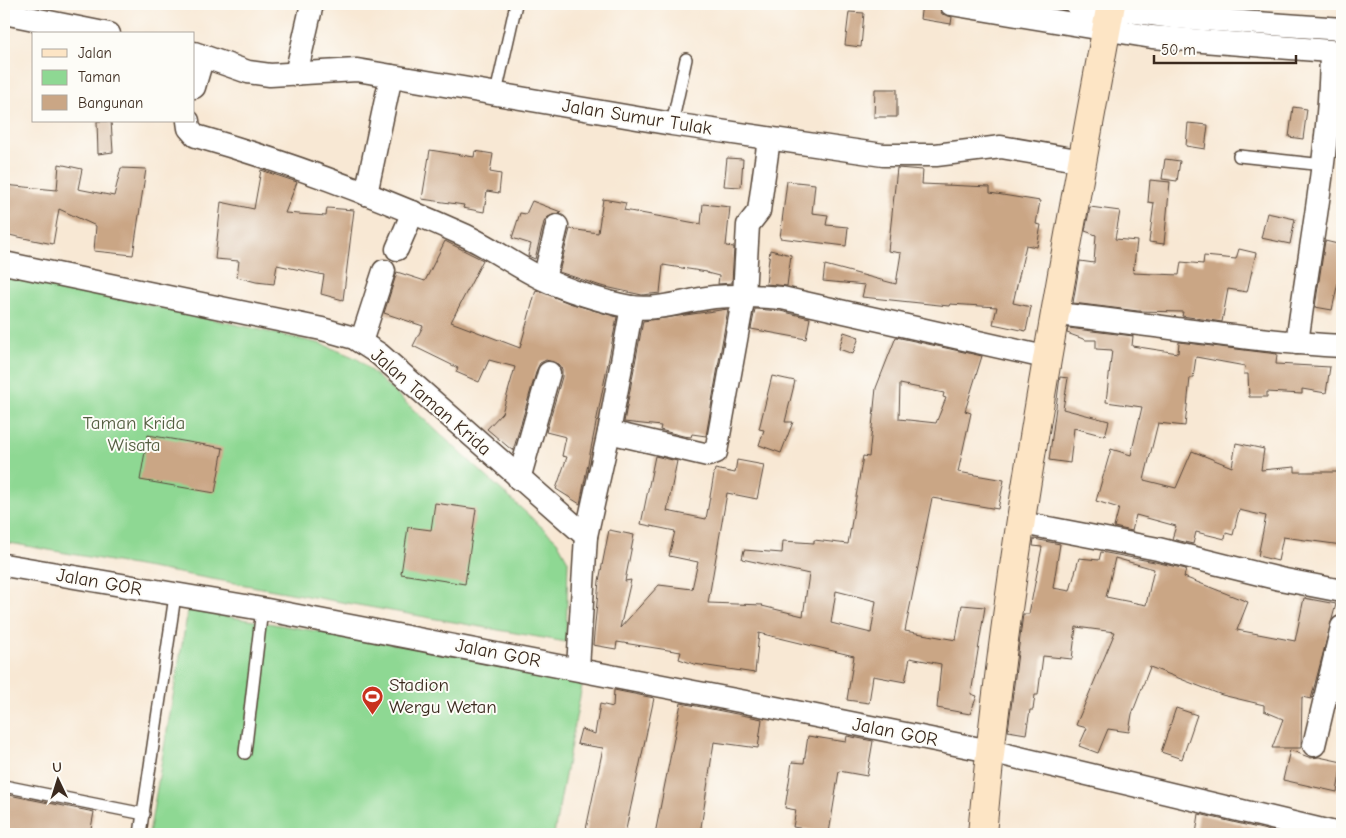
<svg xmlns="http://www.w3.org/2000/svg" width="1346" height="838" viewBox="0 0 1346 838" font-family="'Comic Neue',sans-serif">
<style>
.green{fill:#8ed893;stroke:#648158}
.building{fill:#caa685;fill-rule:evenodd}
.lines{fill:none;stroke-linecap:round;stroke-linejoin:round}
.lane-casing{stroke:#574639;stroke-width:14}
.street-casing{stroke:#574639;stroke-width:25}
.secondary-casing{stroke:#574639;stroke-width:30}
.lane{stroke:#fff;stroke-width:11}
.street{stroke:#fff;stroke-width:22}
.secondary{stroke:#fde5c5;stroke-width:28}
.labels{text-anchor:middle;dominant-baseline:central;stroke-width:4;stroke-linejoin:round;paint-order:stroke}
.street-label{font-size:19px;fill:#3b2a1e;stroke:#fdfcf7}
.park-label{font-size:19px;fill:#545e41;stroke:#fdfcf7}
.poi-label{font-size:19px;fill:#3b2a1e;stroke:#fdfcf7;text-anchor:start}
</style>
<rect width="100%" height="100%" fill="#fdfcf7"/>
<filter id="ink" filterUnits="userSpaceOnUse"><feTurbulence type="fractalNoise" baseFrequency=".02" numOctaves="2"/><feDisplacementMap in="SourceGraphic" scale="10" xChannelSelector="R" yChannelSelector="G"/><feConvolveMatrix kernelMatrix="1 2 1 2 8 2 1 2 1" color-interpolation-filters="sRGB"/></filter>
<filter id="wash" filterUnits="userSpaceOnUse"><feTurbulence type="fractalNoise" baseFrequency=".0096" numOctaves="4" result="noise"/><feDisplacementMap in="SourceGraphic" scale="20" xChannelSelector="R" yChannelSelector="G"/><feGaussianBlur stdDeviation="1.12" result="paint"/><feColorMatrix in="noise" values="0 0 0 0 0 0 0 0 0 0 0 0 0 0 0 0 0 1.4 0 .05"/><feComposite in="paint" operator="in"/></filter>
<g filter="url(#wash)">
<rect width="100%" height="100%" fill="#f8e8d4"/>
<g class="green">
<path d="M8 277 35 279 322 344 358 359 557 541 568 561 566 642 4 542V278Z"/>
<path d="M188 610 584 675 554 834H149Z"/>
</g>
<g id="blocks">
<g class="building">
<path d="M922 4H938L942 14 952 17 951 24 920 19Z"/>
<path d="M849 12 864 13 861 47 845 45Z"/>
<path d="M875 89H897V117H874Z"/>
<path d="M1293 107 1307 109 1303 139 1289 137Z"/>
<path d="M97 121H111L113 152 98 154Z"/>
<path d="M1188 123 1208 125 1205 149 1186 146Z"/>
<path d="M430 150 474 157 475 151 493 154 490 172 501 174 499 193 487 191 484 212 463 208 464 205 422 199Z"/>
<path d="M727 158 743 159 741 187 724 186Z"/>
<path d="M1165 159 1180 161 1177 181 1162 179Z"/>
<path d="M59 164 82 169 78 189 114 196 121 168 146 169 133 255 94 251 96 226 59 209 53 244 4 234V185L57 190Z"/>
<path d="M897 168 923 170 922 184 990 187V193L1040 201 1036 224 1041 225 1037 247 1026 245 1013 303 1031 307 1026 331 993 324 997 307 950 304 949 306 862 297 865 285 823 281 825 265 896 284 901 253 888 251Z"/>
<path d="M261 170 297 182 285 213 326 216 327 208 354 210 343 300 321 294 324 275 277 265 274 284 256 282 237 277 239 261 215 259 221 202 254 209Z"/>
<path d="M1150 180 1170 182 1164 244 1149 242 1154 203 1148 202Z"/>
<path d="M787 181 815 184 812 213 828 215 826 225 848 227 846 246 780 238Z"/>
<path d="M603 199 626 203 624 210 701 224 703 204 730 207 726 246 734 247 732 283 718 284 719 276 707 273V272L663 265 660 293 642 295 601 286 559 272 570 229 598 233Z"/>
<path d="M532 201 561 212 548 217 544 222 535 259 528 256 531 244 512 238 520 213 526 214Z"/>
<path d="M1090 207 1120 211 1115 239 1137 241 1133 273 1179 275 1181 262 1203 264 1204 256 1236 259 1239 249 1256 253 1247 292 1228 289 1222 322 1182 316 1183 312 1138 311 1073 303 1080 261 1094 263 1096 235 1085 231Z"/>
<path d="M1267 213 1295 219 1290 244 1261 238Z"/>
<path d="M445 241 483 260 451 322 520 348 536 290 569 303 617 317 580 504 556 489 567 457 562 456 566 437 546 432 562 377V369L558 364 546 360 540 363 537 369 513 451 487 429 502 413 515 367 489 360 479 382 456 372 458 368 413 346 423 326 384 313 397 272 425 281Z"/>
<path d="M1325 241 1342 245V264L1332 310 1315 307Z"/>
<path d="M770 250 791 255 787 286 766 284Z"/>
<path d="M728 309 706 436 692 434 691 437 683 436 660 430 661 426 624 422 643 321Z"/>
<path d="M755 309 780 311 810 318 806 339 751 329Z"/>
<path d="M1068 328 1133 336 1132 346 1178 353 1179 342 1277 354 1276 364 1330 367 1326 393 1302 389V394L1267 392V397H1249L1248 374H1244L1245 366 1196 357 1193 378H1190L1185 426 1158 423 1144 480 1176 488 1192 451 1232 467 1236 443 1264 449 1261 470 1295 467V472H1342V545L1283 537 1278 561 1258 556 1266 516 1239 510 1233 535 1226 533 1225 539 1196 532 1193 544 1172 539 1176 526 1136 515 1132 531 1114 527 1119 508 1096 501 1111 449 1131 455 1142 407 1106 402 1112 350 1096 349V340H1086L1067 333Z"/>
<path d="M844 332 859 337 853 354 839 349Z"/>
<path d="M896 337 982 356 965 411 971 413 958 472 1004 480 998 509 932 498 905 631 956 640 962 605 985 607 971 694 977 696 970 714 937 708 941 664 910 658 905 682 873 676 869 703 847 700 854 656 759 633 755 673 694 664 679 659 681 652 617 642 616 649 593 645 599 581 609 530 634 535 625 581 631 580 620 628 659 585 692 589 698 562 669 556 675 531 641 524 655 456 677 461 667 511 706 519 715 469 735 473 737 460 764 465 757 499 727 493 708 603 763 605 762 606 803 616 809 574 742 559 744 550 782 553 783 541 814 543V540L848 544 863 456 869 457 876 388ZM900 384 944 393 943 397 946 398 936 423 899 419ZM836 591 876 601 871 633 831 623Z"/>
<path d="M772 376 795 381 785 422H793L781 453 759 445 764 430 759 429Z"/>
<path d="M1060 377 1068 378 1063 409 1109 421 1105 436 1074 428 1070 463 1049 460Z"/>
<path d="M148 435 223 448 215 493 140 480Z"/>
<path d="M435 503 476 509 465 584 401 574 408 527 431 530Z"/>
<path d="M1034 539 1060 544 1053 588 1070 591 1079 558 1099 560 1101 552 1155 562 1186 569 1184 577 1248 602 1237 630 1295 641 1304 598 1336 604 1311 699 1302 697 1301 748H1272L1283 719 1264 711V705L1222 695 1150 667 1132 714 1129 732 1108 729 1098 753 1079 746 1087 728 1076 725 1115 632 1076 627 1072 659 1043 656 1038 695H1035L1033 710H1030L1026 734 1008 731 1023 614H1029L1042 547 1033 546ZM1115 558 1154 569 1146 605 1106 597Z"/>
<path d="M614 690 654 698 625 834H585L603 748 577 744 581 729 595 734 600 704 613 707Z"/>
<path d="M681 703 762 719 758 748 714 742 700 834H655Z"/>
<path d="M1176 708 1197 715 1182 759 1161 752Z"/>
<path d="M808 736 846 742 847 736 873 741 867 776 839 771 829 833 793 827 796 810 785 808 792 762 804 763Z"/>
<path d="M1290 750 1311 758 1319 757 1342 762 1337 792 1283 780Z"/>
<path d="M4 794 94 812 90 834H4Z"/>
<path d="M1199 814 1283 834H1196Z"/>
</g>
</g>
</g>
<g filter="url(#ink)">
<use href="#blocks" fill-opacity="0" stroke="#574639" stroke-width="1"/>
<g class="lines">
<defs>
<g id="lane">
<path d="M496 93 516 4"/>
<path d="M672 124 686 59"/>
<path d="M1239 156 1324 165"/>
<path d="M245 753 262 609"/>
<path d="M4 786 144 814"/>
<path d="M140 834 175 596"/>
</g>
<g id="street">
<path d="M951 4 1152 37 1342 52"/>
<path d="M1076 4 1174 17 1342 29"/>
<path d="M4 13 109 34"/>
<path d="M194 53 248 72 270 75 357 70 672 124 883 155H936L1001 147 1083 161"/>
<path d="M296 74 312 4"/>
<path d="M194 87 203 56"/>
<path d="M188 121 189 128 196 136C287 162 375 195 462 234 489 246 514 265 541 278 566 290 604 302 631 307 658 311 687 300 714 297 737 295 759 296 782 298L1049 358"/>
<path d="M366 194 391 76"/>
<path d="M397 249 413 212"/>
<path d="M4 263 322 329 354 338 379 354 586 536 578 668"/>
<path d="M544 279 557 226"/>
<path d="M1057 314C1152 324 1247 341 1342 346"/>
<path d="M361 342 384 271"/>
<path d="M1297 343C1310 245 1330 150 1331 52"/>
<path d="M609 432 708 455 716 452 744 295 748 225 759 211 769 139"/>
<path d="M519 479 549 373"/>
<path d="M1022 523 1158 549 1280 579 1342 591"/>
<path d="M586 536 609 432 632 307"/>
<path d="M4 565 262 609 771 707 990 751 1339 834"/>
<path d="M1314 745 1342 627"/>
</g>
<path id="secondary" d="M982 834C1007 557 1061 278 1111 4"/>
</defs>
<use href="#lane" class="lane-casing"/>
<use href="#street" class="street-casing"/>
<use href="#secondary" class="secondary-casing"/>
<use href="#lane" class="lane"/>
<use href="#street" class="street"/>
<use href="#secondary" class="secondary"/>
</g>
</g>
<defs>
<symbol id="stadium-pin" viewBox="-11 -11 22 30"><path d="M0 17L-7.5 6A9.5 9.5 0 1 1 7.5 6Z" fill="#c8321e" stroke="#fdfcf7"/><path d="M0-5a6.5 5 0 1 0 0 10a6.5 5 0 1 0 0-10ZM-3.5-1.8h7v3.6h-7Z" fill="#fff"/></symbol>
</defs>
<g fill-rule="evenodd">
<use href="#stadium-pin" x="360" y="684" width="25" height="34"/>
</g>
<g class="labels">
<g class="street-label">
<text transform="translate(637 117) rotate(9)">Jalan Sumur Tulak</text>
<text transform="translate(431 402) rotate(41)">Jalan Taman Krida</text>
<text transform="translate(99 582) rotate(10)">Jalan GOR</text>
<text transform="translate(498 653) rotate(11)">Jalan GOR</text>
<text transform="translate(895 732) rotate(11)">Jalan GOR</text>
</g>
<g class="park-label">
<text x="134" y="423">Taman Krida<tspan x="134" dy="22">Wisata</tspan></text>
</g>
<g class="poi-label">
<text x="389" y="685">Stadion<tspan x="389" dy="22">Wergu Wetan</tspan></text>
</g>
</g>
<rect width="1346" height="838" fill="none" stroke="#fdfcf7" stroke-width="20"/>
<rect x="32" y="32" width="162" height="90" fill="#fdfcf7" stroke="#afa8a0"/>
<rect x="42" y="49" width="25" height="8" fill="#fde5c5" stroke="#afa8a0"/>
<text x="78" y="58" font-size="15" fill="#3b2a1e">Jalan</text>
<rect x="42" y="70" width="25" height="15" fill="#8ed893" stroke="#afa8a0"/>
<text x="78" y="82" font-size="15" fill="#3b2a1e">Taman</text>
<rect x="42" y="95" width="25" height="15" fill="#caa685" stroke="#afa8a0"/>
<text x="78" y="108" font-size="15" fill="#3b2a1e">Bangunan</text>
<g transform="translate(58 780) rotate(356)" stroke="#fdfcf7" stroke-width="4" paint-order="stroke">
<path d="M0-4L9 19L0 12L-9 19Z" fill="#3b2a1e"/>
<text y="-8" font-size="14" font-weight="bold" text-anchor="middle" fill="#3b2a1e">U</text>
</g>
<path d="M1154 55v8h142v-8" fill="none" stroke="#3b2a1e" stroke-width="2.5"/>
<text x="1161" y="55" font-size="15" fill="#3b2a1e" stroke="#fdfcf7" stroke-width="4" paint-order="stroke">50 m</text>
</svg>
